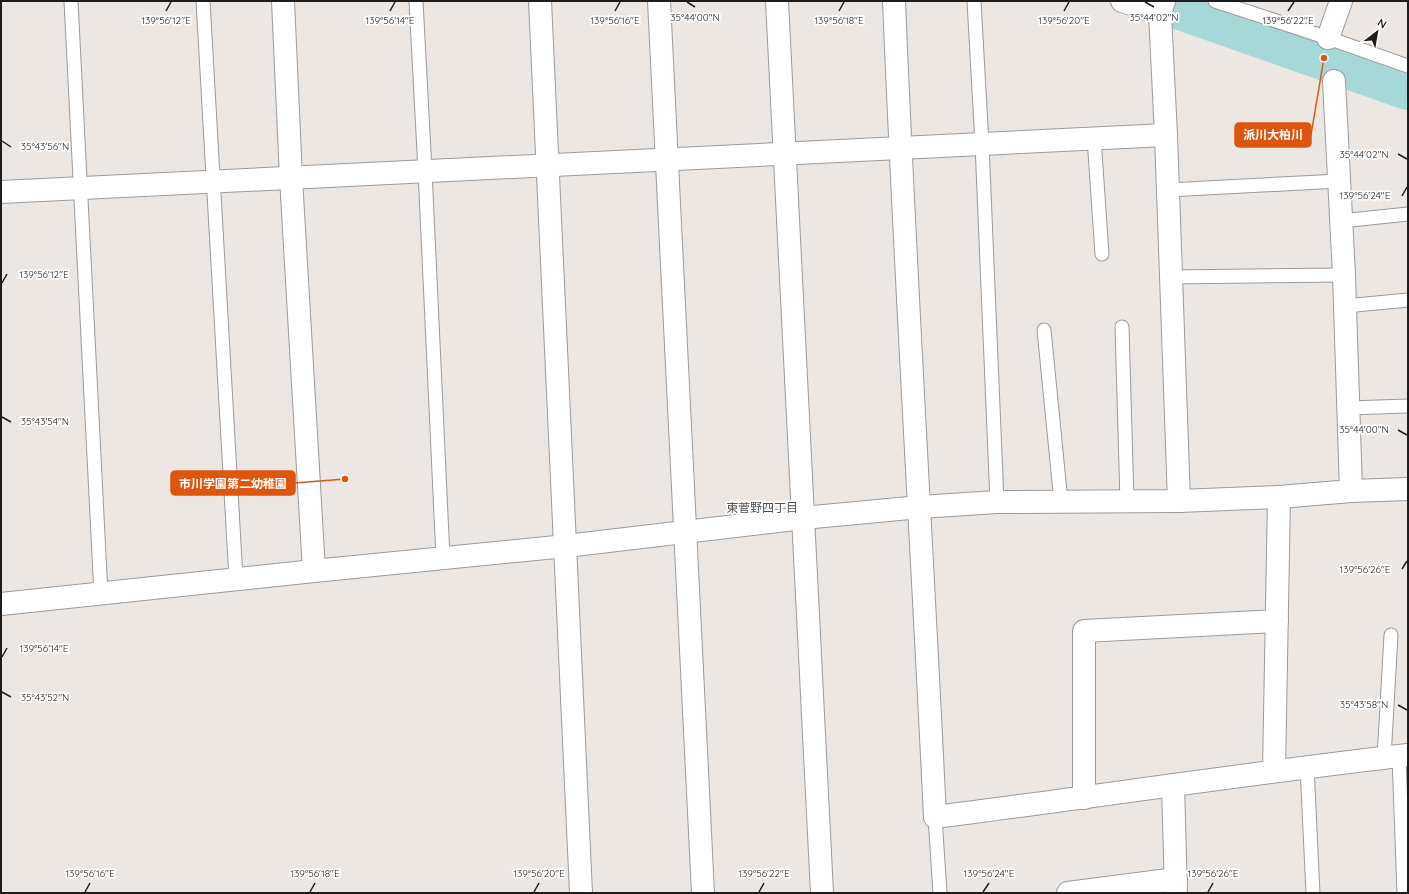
<svg xmlns="http://www.w3.org/2000/svg" width="1409" height="894" viewBox="0 0 1409 894" font-family="Quicksand,'Noto Sans JP',sans-serif">
<style>
.lines{fill:none;stroke-linecap:round;stroke-linejoin:round}
.river{stroke:#a6d8d8;stroke-width:46}
.service-casing{stroke:#9a9a9a;stroke-width:15}
.minor-casing{stroke:#9a9a9a;stroke-width:24}
.service{stroke:#fff;stroke-width:13}
.minor{stroke:#fff;stroke-width:22}
.ticks{fill:none;stroke:#1d1d1d;stroke-width:1.5}
.labels{text-anchor:middle;dominant-baseline:central;stroke-width:3.5;stroke-linejoin:round;paint-order:stroke}
.neighbourhood-label{font-size:12px;fill:#505050;stroke:#fff}
.ticks-label{font-size:10px;text-anchor:middle;fill:#1d1d1d;stroke:#fff;stroke-width:3.5;stroke-linejoin:round;paint-order:stroke}
.leader{fill:none;stroke:#de560d;stroke-width:1.5}
.callout-dot{fill:#de560d;stroke:#fff;stroke-width:1.5}
.callout{fill:#de560d;stroke:#de560d;stroke-width:1.5}
.callout-label{font-size:12px;text-anchor:middle;font-weight:bold;fill:#fff}
</style>
<rect width="100%" height="100%" fill="#ede7e3"/>
<g class="lines">
<path class="river" d="M1164 1 1408 87"/>
<defs>
<g id="service">
<path d="M71 1 101 595"/>
<path d="M203 1 236 579"/>
<path d="M416 1 425 171 443 558"/>
<path d="M974 1 982 144 997 502"/>
<path d="M1215 1 1328 38 1408 66"/>
<path d="M1094 138 1102 254"/>
<path d="M1168 190 1339 181"/>
<path d="M1341 221 1408 214"/>
<path d="M1171 277 1344 275"/>
<path d="M1345 306 1408 300"/>
<path d="M1122 327 1127 501"/>
<path d="M1044 330 1061 502"/>
<path d="M1348 408 1408 406"/>
<path d="M1399 756 1404 893"/>
<path d="M1384 758 1391 635"/>
<path d="M1307 767 1313 893"/>
<path d="M935 817 940 893"/>
</g>
<g id="minor">
<path d="M283 1 291 178 314 571"/>
<path d="M540 1 581 893"/>
<path d="M659 1 703 893"/>
<path d="M777 1 822 893"/>
<path d="M894 1C905 273 922 545 935 817 1093 797 1250 773 1408 755"/>
<path d="M1122 1 1160 14"/>
<path d="M1164 1 1160 14 1166 135 1179 501"/>
<path d="M1328 38 1341 1"/>
<path d="M1334 81 1344 275 1351 491"/>
<path d="M1 192 1166 135"/>
<path d="M1 604 314 571 566 546 803 518 920 507 997 502 1179 501 1279 497 1351 491 1408 489"/>
<path d="M1274 771 1279 497"/>
<path d="M1173 785 1176 893"/>
<path d="M1084 798V631L1277 621"/>
<path d="M1068 893 1176 879"/>
</g>
</defs>
<use href="#service" class="service-casing"/>
<use href="#minor" class="minor-casing"/>
<use href="#service" class="service"/>
<use href="#minor" class="minor"/>
</g>
<path class="ticks" d="M687 2 695 7M1145 2 1154 7M166 11 171 2M390 11 395 2M615 11 620 2M839 11 844 2M1064 11 1069 2M1288 11 1294 2M2 141 11 147M1398 154 1407 159M1402 196 1407 187M2 283 7 274M2 417 11 422M1398 430 1407 435M1402 569 1407 561M2 657 7 648M2 692 11 697M1398 705 1407 710M85 892 90 883M310 892 315 883M534 892 539 883M759 892 764 883M983 892 989 883M1208 892 1213 883"/>
<g class="labels">
<g class="neighbourhood-label">
<text x="762" y="507">東菅野四丁目</text>
</g>
</g>
<g class="ticks-label">
<text x="695" y="21">35°44'00"N</text>
<text x="1154" y="21">35°44'02"N</text>
<text x="166" y="24">139°56'12"E</text>
<text x="390" y="24">139°56'14"E</text>
<text x="615" y="24">139°56'16"E</text>
<text x="839" y="24">139°56'18"E</text>
<text x="1064" y="24">139°56'20"E</text>
<text x="1288" y="24">139°56'22"E</text>
<text x="45" y="150">35°43'56"N</text>
<text x="1364" y="158">35°44'02"N</text>
<text x="1365" y="199">139°56'24"E</text>
<text x="44" y="278">139°56'12"E</text>
<text x="45" y="425">35°43'54"N</text>
<text x="1364" y="433">35°44'00"N</text>
<text x="1365" y="573">139°56'26"E</text>
<text x="44" y="652">139°56'14"E</text>
<text x="45" y="701">35°43'52"N</text>
<text x="1364" y="708">35°43'58"N</text>
<text x="90" y="877">139°56'16"E</text>
<text x="315" y="877">139°56'18"E</text>
<text x="539" y="877">139°56'20"E</text>
<text x="764" y="877">139°56'22"E</text>
<text x="989" y="877">139°56'24"E</text>
<text x="1213" y="877">139°56'26"E</text>
</g>
<path class="leader" d="M1324 58L1311 135M345 479L295 483"/>
<g class="callout-dot">
<circle cx="1324" cy="58" r="4"/>
<circle cx="345" cy="479" r="4"/>
</g>
<g class="callout">
<rect x="1235" y="123" width="76" height="24" rx="4"/>
<rect x="171" y="471" width="124" height="24" rx="4"/>
</g>
<g class="callout-label">
<text x="1273" y="139">派川大柏川</text>
<text x="233" y="488">市川学園第二幼稚園</text>
</g>
<rect width="1409" height="894" fill="none" stroke="#1d1d1d" stroke-width="4"/>
<g transform="translate(1377 32) rotate(31)" stroke="#ffffff" stroke-width="3" paint-order="stroke">
<path d="M0-3L7 15L0 10L-7 15Z" fill="#1d1d1d"/>
<text y="-6" font-size="11" font-weight="bold" text-anchor="middle" fill="#1d1d1d">N</text>
</g>
</svg>
